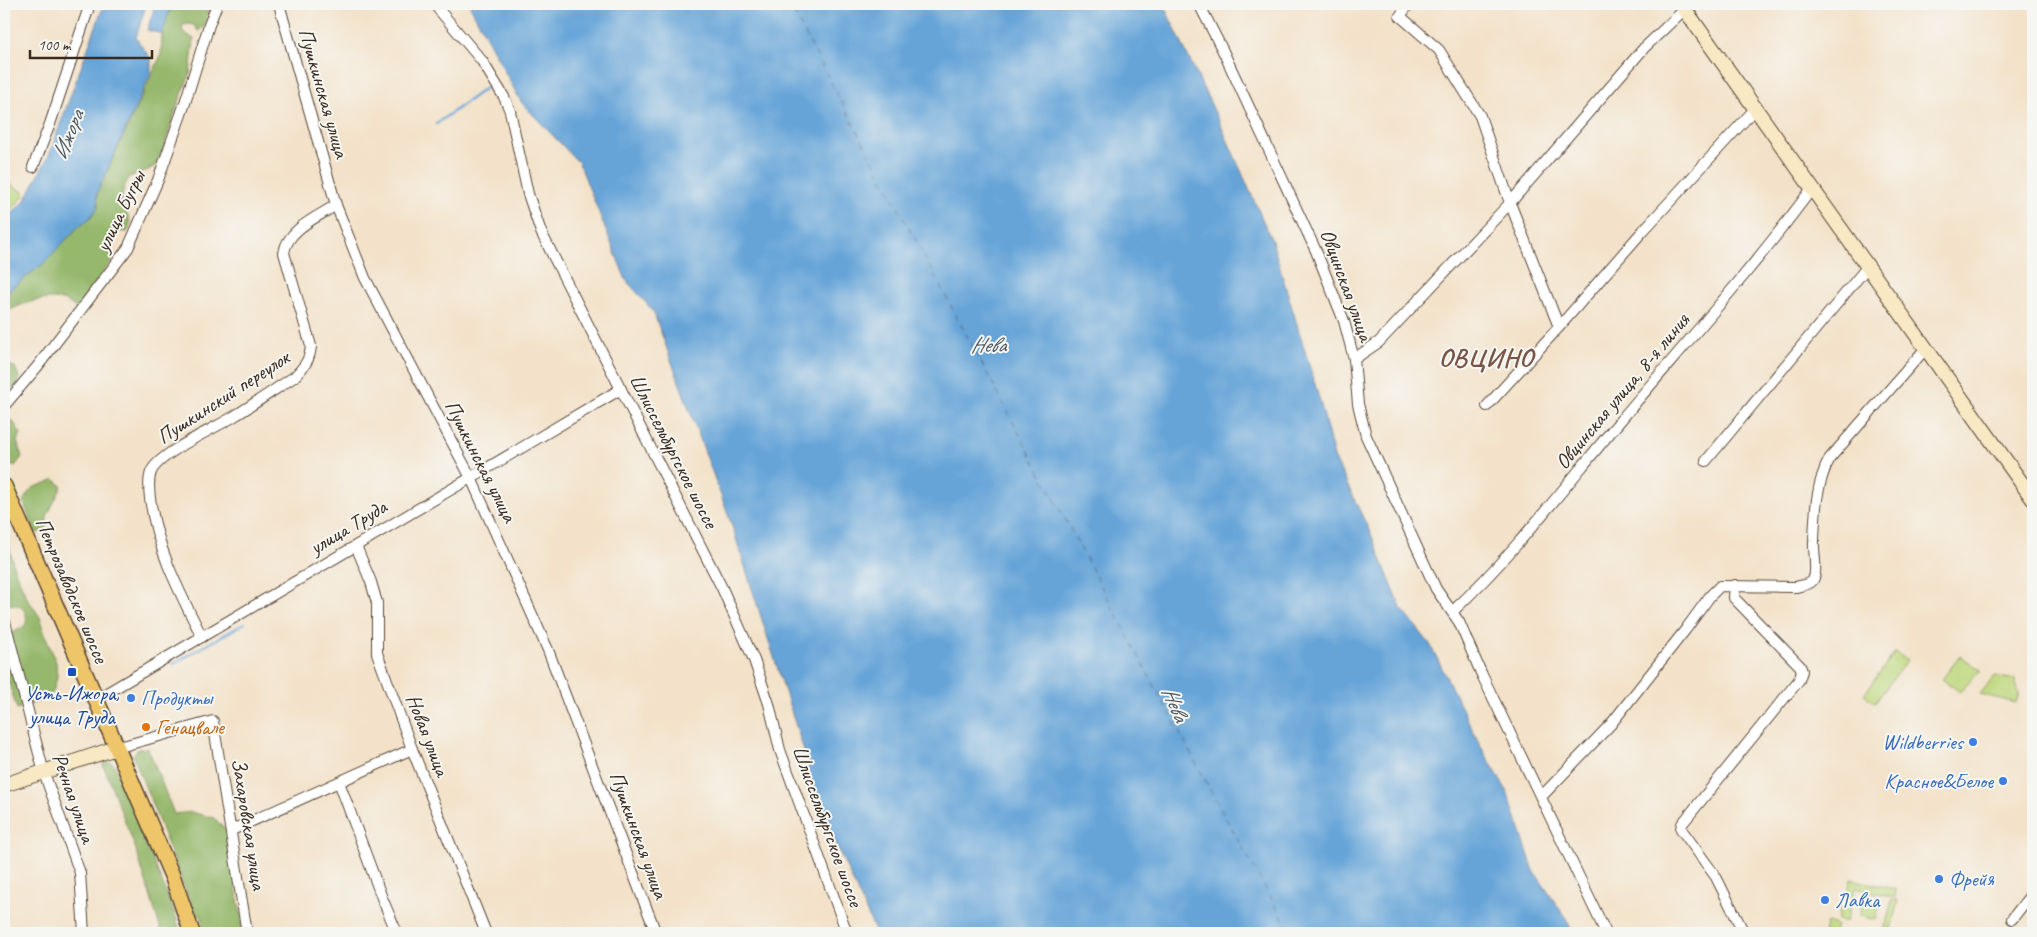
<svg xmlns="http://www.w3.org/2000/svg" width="2037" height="937" viewBox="0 0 2037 937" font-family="Caveat,sans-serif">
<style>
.green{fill:#bdd77c;stroke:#7c804d}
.forest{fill:#96b86c;stroke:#687145}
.water{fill:#66a4d8;stroke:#50677b}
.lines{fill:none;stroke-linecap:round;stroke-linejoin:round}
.stream{stroke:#66a4d8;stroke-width:2.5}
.ferry{stroke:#4a555f;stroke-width:1;stroke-dasharray:6 5;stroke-linecap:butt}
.street-casing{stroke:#574638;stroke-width:12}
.secondary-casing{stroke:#574638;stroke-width:16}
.primary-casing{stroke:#574638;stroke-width:18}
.street{stroke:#fff;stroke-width:10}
.secondary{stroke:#f8e8c3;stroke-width:14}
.primary{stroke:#eec569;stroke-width:15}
.transit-dot{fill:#1a4fb4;stroke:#f6f6f2;stroke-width:2}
.shop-dot{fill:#3f7fe0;stroke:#f6f6f2;stroke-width:2}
.food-dot{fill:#e8710a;stroke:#f6f6f2;stroke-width:2}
.labels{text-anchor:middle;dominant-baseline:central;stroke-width:4;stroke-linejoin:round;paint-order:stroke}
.street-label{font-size:21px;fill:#3b2a1e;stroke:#f6f6f2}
.transit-label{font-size:21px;fill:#164399;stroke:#f6f6f2}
.shop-label{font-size:21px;fill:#366cbe;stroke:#f6f6f2;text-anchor:start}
.food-label{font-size:21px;fill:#c56008;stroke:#f6f6f2;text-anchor:start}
.water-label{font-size:22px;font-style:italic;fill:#4a555f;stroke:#f6f6f2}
.district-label{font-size:26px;font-weight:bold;letter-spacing:1px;fill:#795547;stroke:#f6f6f2}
</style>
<rect width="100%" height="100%" fill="#f6f6f2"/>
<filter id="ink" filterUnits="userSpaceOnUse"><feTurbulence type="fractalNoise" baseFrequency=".02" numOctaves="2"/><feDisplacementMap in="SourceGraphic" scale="10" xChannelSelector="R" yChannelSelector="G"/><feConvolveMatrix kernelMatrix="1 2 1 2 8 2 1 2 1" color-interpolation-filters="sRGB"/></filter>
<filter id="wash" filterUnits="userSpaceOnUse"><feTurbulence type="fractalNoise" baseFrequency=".0096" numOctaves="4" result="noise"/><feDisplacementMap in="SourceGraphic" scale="20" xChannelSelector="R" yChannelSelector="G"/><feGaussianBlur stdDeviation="1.12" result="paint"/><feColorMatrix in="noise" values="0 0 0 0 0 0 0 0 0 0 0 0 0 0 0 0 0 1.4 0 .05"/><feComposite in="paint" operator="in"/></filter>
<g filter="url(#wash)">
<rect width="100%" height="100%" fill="#f3e2c9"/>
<g class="green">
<path d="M4 181 25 193 19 202 4 215Z"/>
<path d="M1895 652 1907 660 1875 703 1864 694Z"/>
<path d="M1960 656 1981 670 1960 692 1942 679Z"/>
<path d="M1995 676 2015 680 2019 693 2016 703 1980 694Z"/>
<path d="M1851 879 1896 889 1895 897 1855 888 1846 922 1838 920 1843 895H1847Z"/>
<path d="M1864 896 1880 900 1876 920 1860 916Z"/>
<path d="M1892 899 1898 900 1890 933 1884 932Z"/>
<path d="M1827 922 1836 925 1834 933H1824Z"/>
</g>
<g class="forest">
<path d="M172 4H208L205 26 198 31 194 25 188 24 183 25 182 31 194 39 190 74 176 109 162 153 155 166 148 170 129 177C125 184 120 196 123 205 127 216 134 221 127 232L113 231 110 234 109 238 112 261 76 308C72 305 67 301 62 300 43 296 18 304 4 314V294L42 265 78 227 90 218 98 207 97 193 161 55 162 34Z"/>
<path d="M8 365 15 367 20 379 4 399V373Z"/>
<path d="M4 418 13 421 21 434 17 441 22 457 15 466 5 465 4 463Z"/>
<path d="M54 479 62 486 47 516 46 531 35 533 23 501C35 480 36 490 54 479Z"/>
<path d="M4 534 9 545 14 568 27 598 40 617 44 632 56 662 57 677 53 692 48 698 17 709 4 668V638L25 626C31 611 18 600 4 606Z"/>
<path d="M148 748 174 814 191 812 214 818 226 830 244 933H203L202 917 194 912 133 755 138 749Z"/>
<path d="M108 760 115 766 176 917 180 933H159L161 930 135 847 102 762Z"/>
</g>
<g class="water">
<path d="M104 4H172L162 34 147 30 154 9 146 5 136 38 151 59V73L97 193 98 207 90 218 78 227 42 265 4 294V220L24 202 49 155Z"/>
<path d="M469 4H1163L1219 121 1272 241 1320 401 1334 457 1371 534 1401 608 1430 644 1480 745 1507 791 1534 871 1567 920 1573 933H876L816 800 803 748 731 523 653 311 626 280 579 163 521 102Z"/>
</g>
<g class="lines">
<g class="stream">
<path d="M436 124 487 87 492 86"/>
<path d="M173 664 245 623"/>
</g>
<path class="ferry" d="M789 4 1220 808 1291 933"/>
</g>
</g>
<g filter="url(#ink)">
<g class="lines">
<defs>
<g id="street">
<path d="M279 4 336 205 365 278 471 478 548 650 656 933"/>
<path d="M434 4 482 61 504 97 510 111 528 194 541 232 722 588 754 660 769 704 780 750 847 933"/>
<path d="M1199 4 1223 51 1316 251 1344 321 1354 359 1358 404 1366 436 1436 589 1459 622 1482 675 1606 933"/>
<path d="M1409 4 1400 16 1439 50 1480 116 1510 203 1559 327"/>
<path d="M33 167 50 124 90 4"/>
<path d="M1354 359 1379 342 1510 203 1644 48 1685 9"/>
<path d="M4 406 37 367 128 248 158 180 185 103 209 25 217 4"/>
<path d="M1487 406 1559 327 1641 233 1755 109"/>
<path d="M1706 461 1868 266"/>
<path d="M356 546 371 582 377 603V653L412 749 486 933"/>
<path d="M1735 585 1734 598 1800 666 1802 671 1799 680 1682 824 1681 829 1716 877 1744 933"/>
<path d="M1452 612C1514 554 1565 486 1620 421 1685 344 1753 269 1813 187"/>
<path d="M4 618 44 773 80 873 84 933"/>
<path d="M202 637C179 591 157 550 150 498 149 490 148 480 151 472 158 454 215 428 233 417 254 404 274 390 294 377 304 367 310 360 311 346L284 253C287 229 318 217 336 205"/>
<path d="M95 700 621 389"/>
<path d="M116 748 213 721 247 933"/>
<path d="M339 782 382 898 397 933"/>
<path d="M1541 797 1611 724 1686 629 1710 596 1720 586 1796 587C1802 585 1810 585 1813 580 1818 572 1813 550 1814 541 1815 513 1816 483 1830 458L1926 348"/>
<path d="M232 830 412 749"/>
<path d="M2012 919 2033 892"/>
</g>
<g id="secondary">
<path d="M1681 4 2033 499"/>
<path d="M4 785 116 748"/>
</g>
<path id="primary" d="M4 486 173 878 192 933"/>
</defs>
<use href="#street" class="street-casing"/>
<use href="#secondary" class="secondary-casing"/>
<use href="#primary" class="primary-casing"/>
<use href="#street" class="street"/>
<use href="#secondary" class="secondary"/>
<use href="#primary" class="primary"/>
</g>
</g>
<rect class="transit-dot" x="67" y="667" width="10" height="10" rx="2.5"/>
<g class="shop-dot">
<circle cx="131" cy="698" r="5"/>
<circle cx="1973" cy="742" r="5"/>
<circle cx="2003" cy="781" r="5"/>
<circle cx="1939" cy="879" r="5"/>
<circle cx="1825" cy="900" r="5"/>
</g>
<circle class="food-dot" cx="146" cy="727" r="5"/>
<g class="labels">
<g class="street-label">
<text transform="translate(324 93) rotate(74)">Пушкинская улица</text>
<text transform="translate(120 211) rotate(-64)">улица Бугры</text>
<text transform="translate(1347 285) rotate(70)">Овцинская улица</text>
<text transform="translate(1622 391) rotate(-50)">Овцинская улица, 8-я линия</text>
<text transform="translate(223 397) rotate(-33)">Пушкинский переулок</text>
<text transform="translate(674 451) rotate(63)">Шлиссельбургское шоссе</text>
<text transform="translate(481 461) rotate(63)">Пушкинская улица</text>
<text transform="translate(348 527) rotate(-31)">улица Труда</text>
<text transform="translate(72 590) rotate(67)">Петрозаводское шоссе</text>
<text transform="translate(428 735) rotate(69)">Новая улица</text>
<text transform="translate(74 798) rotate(71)">Речная улица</text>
<text transform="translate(249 824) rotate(81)">Захаровская улица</text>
<text transform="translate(828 826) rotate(70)">Шлиссельбургское шоссе</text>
<text transform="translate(639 835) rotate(70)">Пушкинская улица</text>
</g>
<g class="transit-label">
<text x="72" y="693">Усть-Ижора,<tspan x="72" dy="24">улица Труда</tspan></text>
</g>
<g class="shop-label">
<text x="141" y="698">Продукты</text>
<text x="1963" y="742" text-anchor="end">Wildberries</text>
<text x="1993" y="781" text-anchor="end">Красное&amp;Белое</text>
<text x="1949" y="879">Фрейя</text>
<text x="1835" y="900">Лавка</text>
</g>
<g class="food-label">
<text x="156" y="727">Генацвале</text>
</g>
<g class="water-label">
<text transform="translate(68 135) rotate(-68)">Ижора</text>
<text x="988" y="345">Нева</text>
<text transform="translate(1175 704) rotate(67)">Нева</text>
</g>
<g class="district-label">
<text x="1486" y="357">ОВЦИНО</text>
</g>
</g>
<rect width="2037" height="937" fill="none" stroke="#f6f6f2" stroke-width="20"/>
<path d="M30 50v8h122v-8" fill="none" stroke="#3b2a1e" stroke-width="2.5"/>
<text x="38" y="50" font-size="15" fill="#3b2a1e" stroke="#f6f6f2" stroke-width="4" paint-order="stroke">100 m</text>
</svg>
